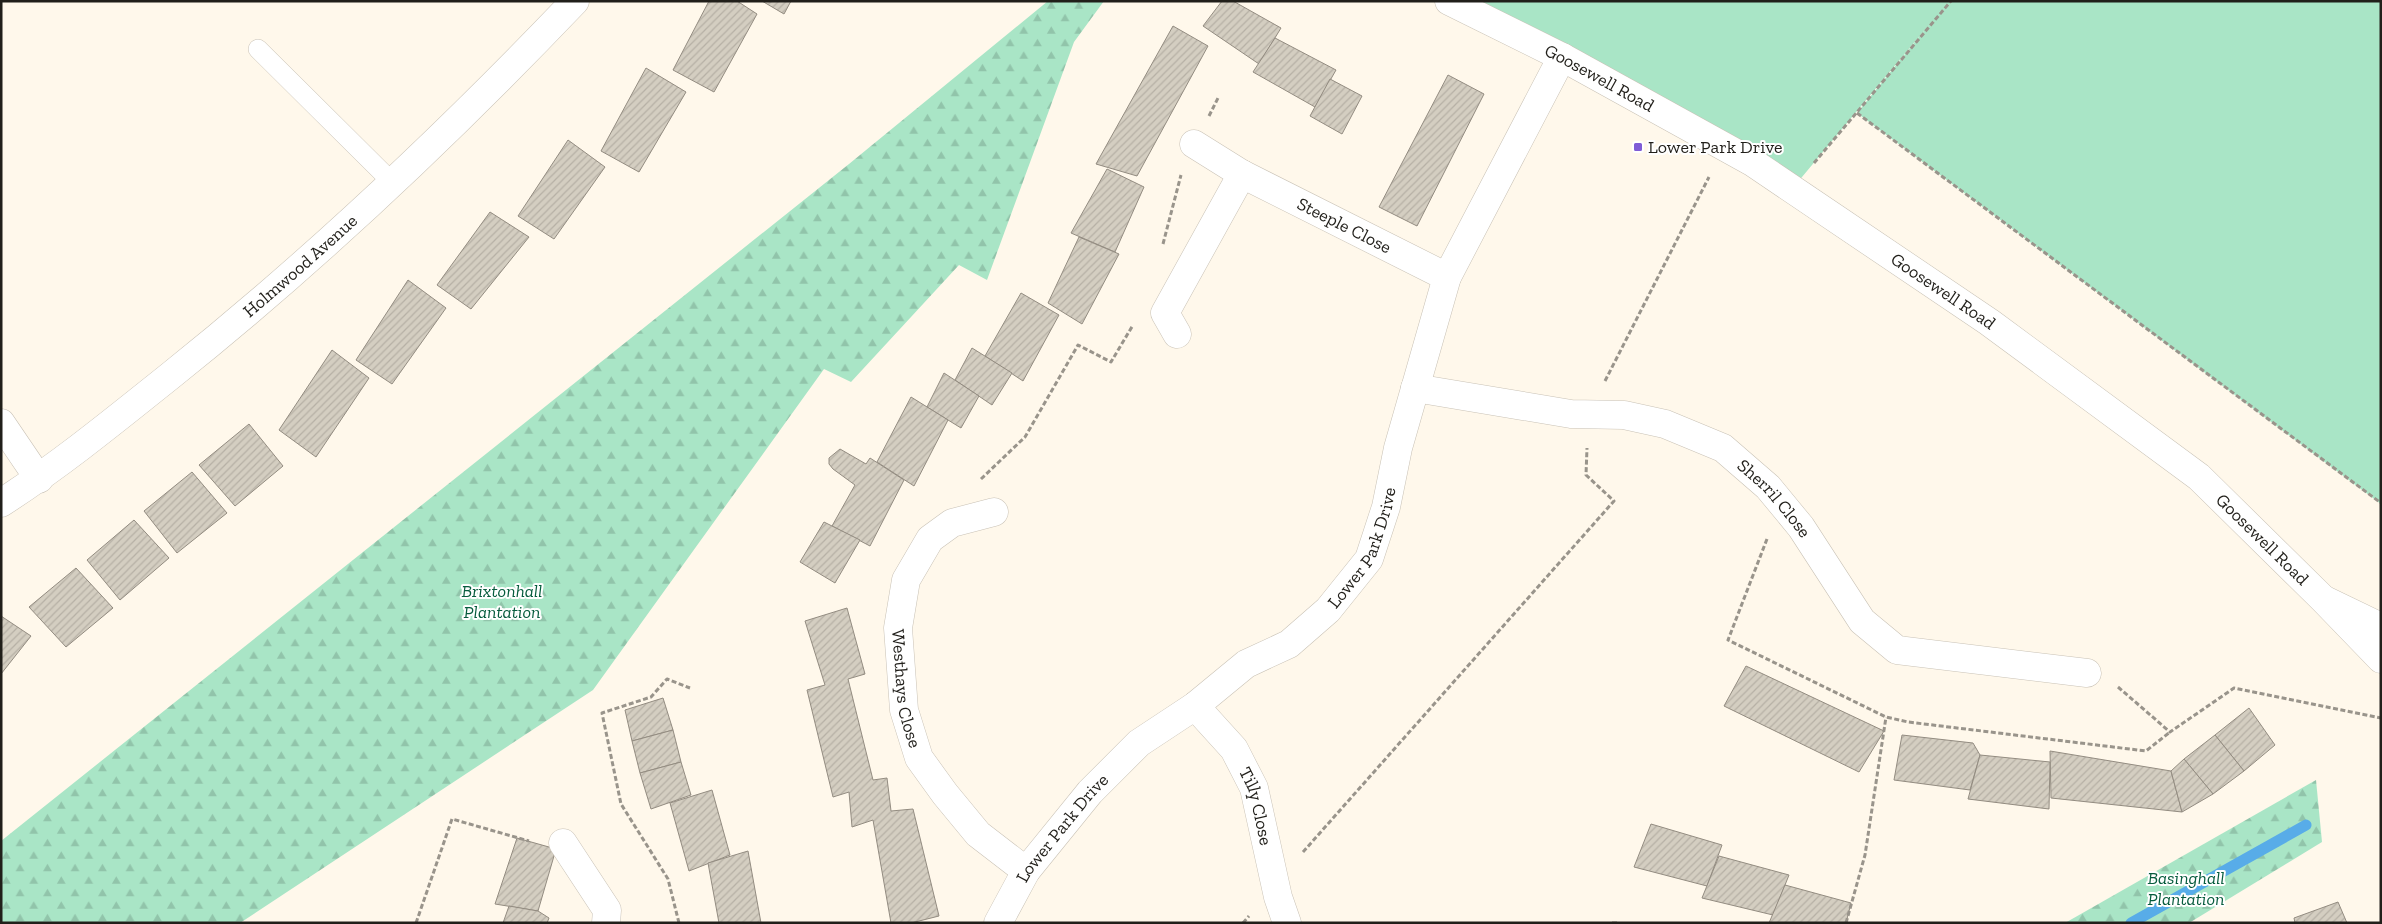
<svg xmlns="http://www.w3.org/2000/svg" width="2382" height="924" viewBox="0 0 2382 924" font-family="'Zilla Slab',serif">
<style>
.green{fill:#a9e5c6}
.forest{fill:url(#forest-firs)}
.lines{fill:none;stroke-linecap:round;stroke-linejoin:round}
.stream{stroke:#58ace8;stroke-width:11}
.building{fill:url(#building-hatch);stroke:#938c81}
.service-casing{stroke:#c9c2b6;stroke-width:20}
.minor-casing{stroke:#c9c2b6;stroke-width:29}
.tertiary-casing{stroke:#c9c2b6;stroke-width:29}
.path{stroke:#99948b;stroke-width:3;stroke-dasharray:5 2.5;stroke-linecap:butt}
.service{stroke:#fff;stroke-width:19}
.minor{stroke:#fff;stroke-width:28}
.tertiary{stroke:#fff;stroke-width:28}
.poi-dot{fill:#7f5cd6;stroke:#fff;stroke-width:2}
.labels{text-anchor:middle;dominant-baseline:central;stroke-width:4;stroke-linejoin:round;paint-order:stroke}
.street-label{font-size:18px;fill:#211f1a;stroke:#fff}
.poi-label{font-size:18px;fill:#211f1a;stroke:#fff;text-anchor:start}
.park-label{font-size:18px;font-style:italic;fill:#065c3d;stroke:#fff}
</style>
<defs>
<pattern id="forest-firs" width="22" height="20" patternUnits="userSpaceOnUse" patternTransform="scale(1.25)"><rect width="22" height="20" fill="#a9e5c6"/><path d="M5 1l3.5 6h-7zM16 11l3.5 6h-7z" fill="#91c4aa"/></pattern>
<pattern id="building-hatch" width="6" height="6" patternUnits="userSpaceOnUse" patternTransform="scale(1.25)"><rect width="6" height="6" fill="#d4cec1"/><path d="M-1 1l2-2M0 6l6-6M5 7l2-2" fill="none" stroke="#b6b0a5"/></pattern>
</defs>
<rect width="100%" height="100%" fill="#fff8eb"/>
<path class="green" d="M1451 1H2381V504L1857 113 1932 21 1792 189Z"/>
<g class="forest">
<path d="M1048 1H1104L1074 42 987 280 959 265 851 382 824 369 593 690 240 923H1V841L849 164Z"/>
<path d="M2316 780 2322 842 2189 923H2065Z"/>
</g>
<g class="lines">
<path class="stream" d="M2131 923 2306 825"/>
</g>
<g class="building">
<path d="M709 1H737L757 14 714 92 673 70Z"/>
<path d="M762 1H791L784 14Z"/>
<path d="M1222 1H1233L1281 28 1259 64 1203 26Z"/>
<path d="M1173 26 1208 46 1137 176 1096 164Z"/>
<path d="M1275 38 1336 70 1315 107 1253 72Z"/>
<path d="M646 68 686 92 639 172 601 151Z"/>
<path d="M1448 75 1484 94 1417 226 1379 207Z"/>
<path d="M1330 79 1362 96 1342 134 1310 116Z"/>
<path d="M568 140 605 167 554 239 518 216Z"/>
<path d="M1107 169 1144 187 1115 252 1071 233Z"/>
<path d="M490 212 529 237 471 309 437 285Z"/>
<path d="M1079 237 1119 254 1082 324 1048 303Z"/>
<path d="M408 280 446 308 392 384 356 360Z"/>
<path d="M1021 293 1059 315 1023 381 985 356Z"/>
<path d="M972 348 1012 373 992 405 955 380Z"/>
<path d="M332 350 369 378 316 457 279 430Z"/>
<path d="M944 373 979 396 961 428 927 407Z"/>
<path d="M911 397 948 420 914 486 877 462Z"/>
<path d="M249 424 283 466 235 506 199 465Z"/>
<path d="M840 449 866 464 870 458 904 480 870 546 832 526 855 485 833 469 829 464V458Z"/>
<path d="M192 472 227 513 177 553 144 511Z"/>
<path d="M134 520 169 558 120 600 87 560Z"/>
<path d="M824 522 860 540 835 583 800 562Z"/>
<path d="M76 568 113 608 66 647 29 607Z"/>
<path d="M847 608 865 674 848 679 873 780 887 778 891 811 913 809 939 916 911 923H891L873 820 852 827 849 792 833 797 807 690 825 685 805 621Z"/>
<path d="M1 616 31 636 1 674Z"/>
<path d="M1746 666 1884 731 1859 772 1724 706Z"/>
<path d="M663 698 673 730 632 741 625 710Z"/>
<path d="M2249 708 2275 745 2244 771 2215 735Z"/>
<path d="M673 730 681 762 640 773 632 741Z"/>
<path d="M1902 735 1973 743 1980 755 1970 790 1894 780Z"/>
<path d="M2215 735 2244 771 2213 794 2184 759Z"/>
<path d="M2050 751 2171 771 2182 812 2051 798Z"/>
<path d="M1980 755 2050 762 2049 809 1968 799Z"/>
<path d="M2184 759 2213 794 2182 812 2171 771Z"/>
<path d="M681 762 691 795 651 809 640 773Z"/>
<path d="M712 790 730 855 689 871 670 803Z"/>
<path d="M1651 824 1722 845 1707 886 1634 867Z"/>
<path d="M517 838 556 849 538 911 495 904Z"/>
<path d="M748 851 761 923H719L708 863Z"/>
<path d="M1719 856 1789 875 1773 915 1702 898Z"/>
<path d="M1785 885 1851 903 1846 923H1769Z"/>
<path d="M2338 902 2347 923H2295L2294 918Z"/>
<path d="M509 906 538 911 549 918 547 923H503Z"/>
</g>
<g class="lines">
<defs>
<path id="service" d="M258 49 393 183"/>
<g id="minor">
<path id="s1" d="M1194 144 1242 174 1447 277"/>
<path d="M1177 334 1165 313 1242 174"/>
<path id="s2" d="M1415 388 1571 414 1624 415 1665 424 1723 448 1768 487 1801 527 1862 621 1897 650 2087 673"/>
<path d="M1 423 39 479"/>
<path id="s3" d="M1 503C60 465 115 420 170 376 314 261 448 134 575 1"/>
<path id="s4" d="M994 512 952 523 930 539 906 580 898 628 904 710 919 758 945 794 978 834 1026 871"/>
<path d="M2325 600 2381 627"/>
<path id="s5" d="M1195 706 1234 749 1254 788 1278 897 1287 923"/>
<path d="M563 843 607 910 606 923"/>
<path id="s6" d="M998 923 1026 871 1090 792 1139 743 1195 706 1246 664 1289 644 1328 610 1369 559 1386 507 1398 448 1447 277 1562 57"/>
</g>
<g id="tertiary">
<path id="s7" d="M1449 1 1562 57 1752 162 1989 322 2199 477 2323 599 2381 659"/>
</g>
</defs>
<use href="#service" class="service-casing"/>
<use href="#minor" class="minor-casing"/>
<use href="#tertiary" class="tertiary-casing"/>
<g class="path">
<path d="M1857 113 2381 503"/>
<path d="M1209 116 1218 98"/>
<path d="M1814 163 1951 1"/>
<path d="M1163 244 1181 175"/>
<path d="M1605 381 1709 177"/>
<path d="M981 479 1025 437 1078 345 1111 362 1133 325"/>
<path d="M1767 539 1728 640 1886 717 1908 722 2146 751 2170 732"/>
<path d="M2118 687 2170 732 2234 688 2381 718"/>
<path d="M1303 852 1614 501 1586 475 1587 448"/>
<path d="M416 923 452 819 529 841"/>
<path d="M679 923 668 879 621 804 602 713 651 697 667 679 690 688"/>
<path d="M1243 923 1249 916"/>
<path d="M1612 923H1619"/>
<path d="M1846 923 1865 855 1886 717"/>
</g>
<use href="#service" class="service"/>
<use href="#minor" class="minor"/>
<use href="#tertiary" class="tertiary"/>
</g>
<rect class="poi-dot" x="1633" y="142" width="10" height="10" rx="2.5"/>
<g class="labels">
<g class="street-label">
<text stroke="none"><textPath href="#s7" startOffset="169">Goosewell Road</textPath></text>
<text stroke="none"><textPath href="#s1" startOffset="171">Steeple Close</textPath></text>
<text stroke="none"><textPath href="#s3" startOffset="382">Holmwood Avenue</textPath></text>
<text stroke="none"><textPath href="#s7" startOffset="574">Goosewell Road</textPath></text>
<text stroke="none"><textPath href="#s2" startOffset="388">Sherril Close</textPath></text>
<text stroke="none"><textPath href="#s7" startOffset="979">Goosewell Road</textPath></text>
<text stroke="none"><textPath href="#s6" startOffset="535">Lower Park Drive</textPath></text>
<text stroke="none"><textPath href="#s4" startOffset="228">Westhays Close</textPath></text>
<text stroke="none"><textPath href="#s5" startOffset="120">Tilly Close</textPath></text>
<text stroke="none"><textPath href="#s6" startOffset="115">Lower Park Drive</textPath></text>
</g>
<g class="poi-label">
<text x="1648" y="147">Lower Park Drive</text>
</g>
<g class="park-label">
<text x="502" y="591">Brixtonhall<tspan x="502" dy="21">Plantation</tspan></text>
<text x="2186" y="878">Basinghall<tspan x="2186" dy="21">Plantation</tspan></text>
</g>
</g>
<rect width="2382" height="924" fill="none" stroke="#211f1a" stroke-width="5"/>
</svg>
